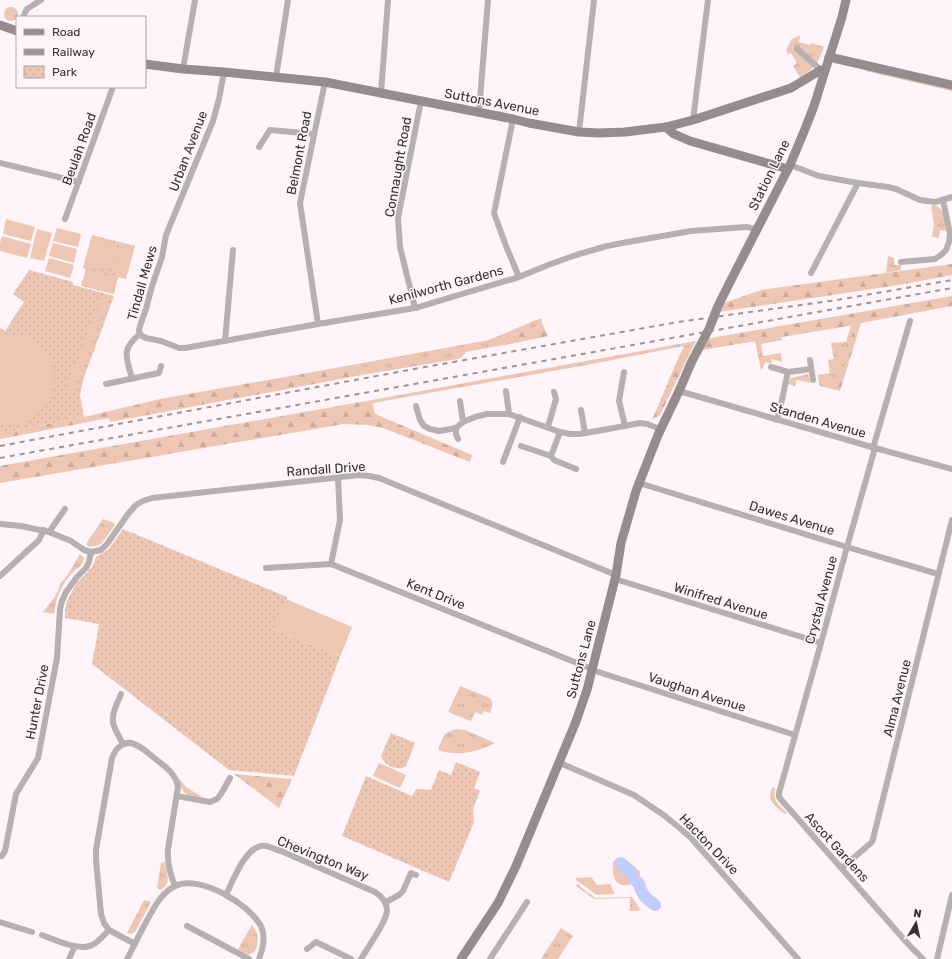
<svg xmlns="http://www.w3.org/2000/svg" width="952" height="959" viewBox="0 0 952 959" font-family="Rubik,sans-serif">
<style>
.grass{fill:url(#grass-tufts)}
.forest{fill:url(#forest-firs)}
.park{fill:url(#park-dots)}
.garden{fill:#edc7b4}
.lines{fill:none;stroke-linecap:round;stroke-linejoin:round}
.river{stroke:#c2ccfe;stroke-width:12}
.street{stroke:#b6b0b0;stroke-width:6}
.secondary{stroke:#958d8d;stroke-width:9}
.rail{stroke:#9b9498;stroke-width:2;stroke-dasharray:5 5;stroke-linecap:butt}
.labels{text-anchor:middle;dominant-baseline:central;stroke-width:3;stroke-linejoin:round;paint-order:stroke}
.street-label{font-size:13px;fill:#353133;stroke:#fef4fa}
</style>
<defs>
<pattern id="grass-tufts" width="24" height="20" patternUnits="userSpaceOnUse"><rect width="24" height="20" fill="#edc7b4"/><path d="M3 7l-1-3M5 7V3M7 7l1-3M15 17l-1-3M17 17v-4M19 17l1-3" fill="none" stroke="#ccab9b"/></pattern>
<pattern id="forest-firs" width="22" height="20" patternUnits="userSpaceOnUse"><rect width="22" height="20" fill="#edc7b4"/><path d="M5 1l3.5 6h-7zM16 11l3.5 6h-7z" fill="#ccab9b"/></pattern>
<pattern id="park-dots" width="8" height="8" patternUnits="userSpaceOnUse"><rect width="8" height="8" fill="#edc7b4"/><path d="M2 2h.1M6 6h.1" fill="none" stroke="#ccab9b" stroke-width="1.8" stroke-linecap="round"/></pattern>
</defs>
<rect width="100%" height="100%" fill="#fef4fa"/>
<g class="grass">
<circle cx="11" cy="14" r="7"/>
<path d="M800 35 799 42 810 45 811 43 824 47C818 63 815 69 800 77L793 66 797 63 791 53 788 55 786 50 792 39Z"/>
<path d="M865 70 952 89V91L865 71Z"/>
<path d="M934 205C946 209 945 221 947 231L940 230 939 238 932 237 934 225 931 206Z"/>
<path d="M888 256 894 258V265H901V270L886 273Z"/>
<path d="M541 318 543 325 511 336 515 343 466 352 462 357 458 359 362 375V372H313L489 340Z"/>
<path d="M856 324 836 387 819 383 818 375 830 373 828 360 834 359 831 343 846 342 851 325Z"/>
<path d="M781 337 782 340 761 344 763 356 781 353 782 362 772 359 771 364 765 362 762 370H761L755 341Z"/>
<path d="M696 341 694 345 684 346 592 364 373 403 372 400Z"/>
<path d="M808 374 811 383 797 380 795 386 788 384 791 378Z"/>
<path d="M103 519 114 523 115 525 101 544 96 546 89 547 86 544Z"/>
<path d="M80 554 84 558C84 565 78 567 73 572 66 579 60 589 57 599 55 604 55 609 54 614L43 612 54 598 58 591 60 584 67 576Z"/>
<path d="M460 686 490 698C494 703 492 708 490 713L484 711 482 715 475 712 471 721 448 712Z"/>
<path d="M458 729 465 730 495 743C477 752 457 757 438 750 443 738 443 731 458 729Z"/>
<path d="M179 778 186 787 202 797C191 796 183 796 180 784 178 779 178 783 179 778Z"/>
<path d="M773 787 775 788C773 801 777 803 786 812V814C781 813 771 802 770 798 770 795 771 791 772 788Z"/>
<path d="M165 862C166 873 173 884 160 890L157 888 161 863Z"/>
<path d="M577 884 595 898 632 897 640 909 638 911H630V898L594 899 576 886Z"/>
<path d="M144 900 151 902 135 932 131 934 127 933Z"/>
<path d="M252 925C254 928 256 931 257 934 259 941 257 956 247 954 244 953 241 951 238 949Z"/>
<path d="M561 928 573 936 558 959H541Z"/>
</g>
<g class="forest">
<path d="M952 264V275L899 285 719 312 724 303 761 290Z"/>
<path d="M952 296V306L861 323 840 391 820 386 819 383 836 386 855 325 702 350 706 339Z"/>
<path d="M543 325 548 336 515 343 511 336Z"/>
<path d="M694 345 660 415 652 420 676 363 684 346Z"/>
<path d="M362 371V375L110 422 109 418 0 439V433L84 417 160 399 313 372Z"/>
<path d="M372 400 375 414 472 455 470 462 383 428 368 425 344 424 0 483V466Z"/>
<path d="M234 774 292 779 279 808Z"/>
</g>
<g class="park">
<path d="M92 235 135 246 126 279 118 277 114 294 81 286 86 269 83 268Z"/>
<path d="M29 270 73 282V285L114 296 83 380 80 395 84 417 0 433V328L5 331 24 302 13 294Z"/>
<path d="M123 529 287 597 274 629 340 657 294 776 229 770 92 664 99 624 65 618V610L67 601 76 584 93 566 96 557 109 549Z"/>
<path d="M391 733 415 743 406 766C397 772 384 765 381 756Z"/>
<path d="M456 762 480 772 474 788 480 791 473 809 474 822 449 882 342 836 366 776 412 796 416 789 431 790 439 770 451 775Z"/>
</g>
<g class="garden">
<path d="M6 219 35 227 31 241 3 234Z"/>
<path d="M57 228 81 234 78 247 53 241Z"/>
<path d="M37 229 52 233 44 261 30 258Z"/>
<path d="M2 236 31 244 27 258 0 251V243Z"/>
<path d="M92 237 106 241 99 269 85 266Z"/>
<path d="M53 243 77 249 74 263 49 256Z"/>
<path d="M106 244 117 247 111 269 101 266Z"/>
<path d="M119 244 133 248 125 276 111 272Z"/>
<path d="M49 258 74 265 70 278 45 271Z"/>
<path d="M88 270 116 278 112 292 84 285Z"/>
<path d="M102 296 109 299 73 392 66 389Z"/>
<path d="M6 334C14 335 20 335 27 338 32 340 36 343 40 347 73 377 44 432 0 424V335Z"/>
<path d="M286 599 352 627 340 657 274 629Z"/>
<path d="M379 763 406 775 400 788 373 776Z"/>
<path d="M617 858C627 858 633 865 640 872 640 884 622 890 616 881 612 876 613 868 613 862Z"/>
<path d="M591 877 597 885 610 884 615 894 597 895 576 880V878Z"/>
</g>
<g class="lines">
<path class="river" d="M621 863 631 872 634 879 639 884 641 890 645 897 655 905"/>
<g class="street">
<path d="M23 17 27 9 41 0"/>
<path d="M797 49 821 70"/>
<path d="M183 69 195 0"/>
<path d="M276 77 288 0"/>
<path d="M381 93 388 0"/>
<path d="M479 112 488 0"/>
<path d="M513 119 494 213 506 246 519 277"/>
<path d="M693 120 708 0"/>
<path d="M579 132 594 0"/>
<path d="M259 147 270 130 314 134"/>
<path d="M0 163 79 182"/>
<path d="M790 165 819 176 858 183 888 187 896 189 920 200 935 202 952 197"/>
<path d="M65 219 113 87"/>
<path d="M901 262 935 259 941 255 946 250 949 242 950 234 943 200"/>
<path d="M811 273 858 183"/>
<path d="M415 308 400 247 398 218 421 101"/>
<path d="M318 324 300 203 325 82"/>
<path d="M140 334 142 336 146 338 161 341 179 348H185L318 324 415 308 519 277 548 265 576 255 607 246 628 242 691 231 746 227 757 229"/>
<path d="M225 341 233 250"/>
<path d="M810 360 813 380"/>
<path d="M771 367 788 372"/>
<path d="M624 372 619 401 625 426"/>
<path d="M132 378C126 357 121 349 140 334L139 330 141 323 146 309 152 286 162 257 166 235 213 121 219 99 224 72"/>
<path d="M106 384 159 373 161 366"/>
<path d="M506 391 509 414"/>
<path d="M679 391 875 448 952 469"/>
<path d="M460 401 463 422"/>
<path d="M416 406 420 420 424 426 430 429 439 431 456 428 463 422 475 417 487 414H509L560 432 570 434H579L603 430 640 423 647 424 660 429"/>
<path d="M581 410 585 433"/>
<path d="M777 420C782 404 784 388 788 372L811 369"/>
<path d="M548 427 556 399 554 392"/>
<path d="M456 428V434L458 439"/>
<path d="M521 446 551 456 554 460 576 469"/>
<path d="M873 448 910 321"/>
<path d="M875 448 847 547 821 643 779 793V797L784 803 909 945 923 959"/>
<path d="M551 456 560 432"/>
<path d="M503 462 520 417"/>
<path d="M639 483 847 547 938 574"/>
<path d="M0 524 21 526 49 532 71 541 84 550 91 552"/>
<path d="M49 532 65 509"/>
<path d="M91 552 101 550 107 544 128 514 136 505 143 501 152 498 359 475 369 476 379 478 616 575"/>
<path d="M331 564 340 520 338 477"/>
<path d="M266 568 331 564 592 669"/>
<path d="M0 576 39 540 44 530"/>
<path d="M615 579 821 643"/>
<path d="M592 670 795 735"/>
<path d="M121 694C117 704 110 716 114 726 116 732 120 738 123 744"/>
<path d="M560 763 634 795 665 816 682 830 691 838 798 959"/>
<path d="M177 796 210 802 217 799 221 794 230 778"/>
<path d="M0 856H2L5 851 16 794 38 758 57 658 60 609 62 601 66 592 77 577 86 568 89 562 91 552"/>
<path d="M842 868 872 842 873 839 952 520"/>
<path d="M226 895C233 881 246 843 266 846 271 847 276 850 281 851L375 892C395 905 386 919 376 935 371 943 366 951 361 959"/>
<path d="M386 902 399 895 403 891 411 873 416 875"/>
<path d="M0 922 32 932"/>
<path d="M187 926 249 959"/>
<path d="M42 935C55 940 76 950 90 946 97 944 104 935 109 930"/>
<path d="M135 944 109 930 104 923 101 914 96 860V850L112 758C116 747 126 738 138 746 144 749 148 753 153 757 164 766 176 773 178 787L168 849C167 862 170 874 175 886"/>
<path d="M307 949 316 942 351 959"/>
<path d="M69 959 75 946"/>
<path d="M127 959C133 948 138 937 144 926 152 912 159 894 175 886 200 874 249 904 261 926 266 937 263 948 259 959"/>
<path d="M490 959 527 902"/>
<path d="M937 959 952 895"/>
</g>
<g class="secondary">
<path d="M0 25 17 31"/>
<path d="M829 57 952 85"/>
<path d="M145 64 183 69 224 72 325 82 513 119 529 123 579 132 599 133 625 132 666 127 693 120 791 88 821 70H825"/>
<path d="M666 127 674 134 690 141 788 169"/>
<path d="M461 959 498 903 516 866 575 724 587 690 592 670 616 575 621 543 636 491 658 435 679 391 692 361 709 329 718 306 730 282 790 165 805 129 814 106 842 17 846 0"/>
</g>
<g class="rail">
<path d="M0 446 425 367 678 322 837 300 952 280"/>
<path d="M0 458 952 288"/>
</g>
</g>
<g class="labels">
<g class="street-label">
<text transform="translate(492 102) rotate(11)">Suttons Avenue</text>
<text transform="translate(79 149) rotate(-70)">Beulah Road</text>
<text transform="translate(188 151) rotate(-69)">Urban Avenue</text>
<text transform="translate(299 153) rotate(-79)">Belmont Road</text>
<text transform="translate(398 167) rotate(-80)">Connaught Road</text>
<text transform="translate(769 175) rotate(-64)">Station Lane</text>
<text transform="translate(142 283) rotate(-74)">Tindall Mews</text>
<text transform="translate(446 285) rotate(-15)">Kenilworth Gardens</text>
<text transform="translate(818 420) rotate(16)">Standen Avenue</text>
<text transform="translate(326 469) rotate(-4)">Randall Drive</text>
<text transform="translate(792 518) rotate(17)">Dawes Avenue</text>
<text transform="translate(436 594) rotate(22)">Kent Drive</text>
<text transform="translate(821 600) rotate(-75)">Crystal Avenue</text>
<text transform="translate(721 601) rotate(17)">Winifred Avenue</text>
<text transform="translate(581 659) rotate(-75)">Suttons Lane</text>
<text transform="translate(697 692) rotate(18)">Vaughan Avenue</text>
<text transform="translate(897 698) rotate(-76)">Alma Avenue</text>
<text transform="translate(37 702) rotate(-79)">Hunter Drive</text>
<text transform="translate(709 844) rotate(46)">Hacton Drive</text>
<text transform="translate(837 847) rotate(48)">Ascot Gardens</text>
<text transform="translate(323 858) rotate(22)">Chevington Way</text>
</g>
</g>
<rect x="16" y="16" width="130" height="72" fill="#fef4fa" stroke="#aea6aa"/>
<rect x="24" y="29" width="20" height="6" fill="#958d8d" stroke="#aea6aa"/>
<text x="52" y="36" font-size="12" fill="#353133">Road</text>
<rect x="24" y="49" width="20" height="6" fill="#9b9498" stroke="#aea6aa"/>
<text x="52" y="56" font-size="12" fill="#353133">Railway</text>
<rect x="24" y="66" width="20" height="12" fill="url(#park-dots)" stroke="#aea6aa"/>
<text x="52" y="76" font-size="12" fill="#353133">Park</text>
<g transform="translate(916 923) rotate(9)" stroke="#fef4fa" stroke-width="3" paint-order="stroke">
<path d="M0-3L7 15L0 10L-7 15Z" fill="#353133"/>
<text y="-6" font-size="11" font-weight="bold" text-anchor="middle" fill="#353133">N</text>
</g>
</svg>
